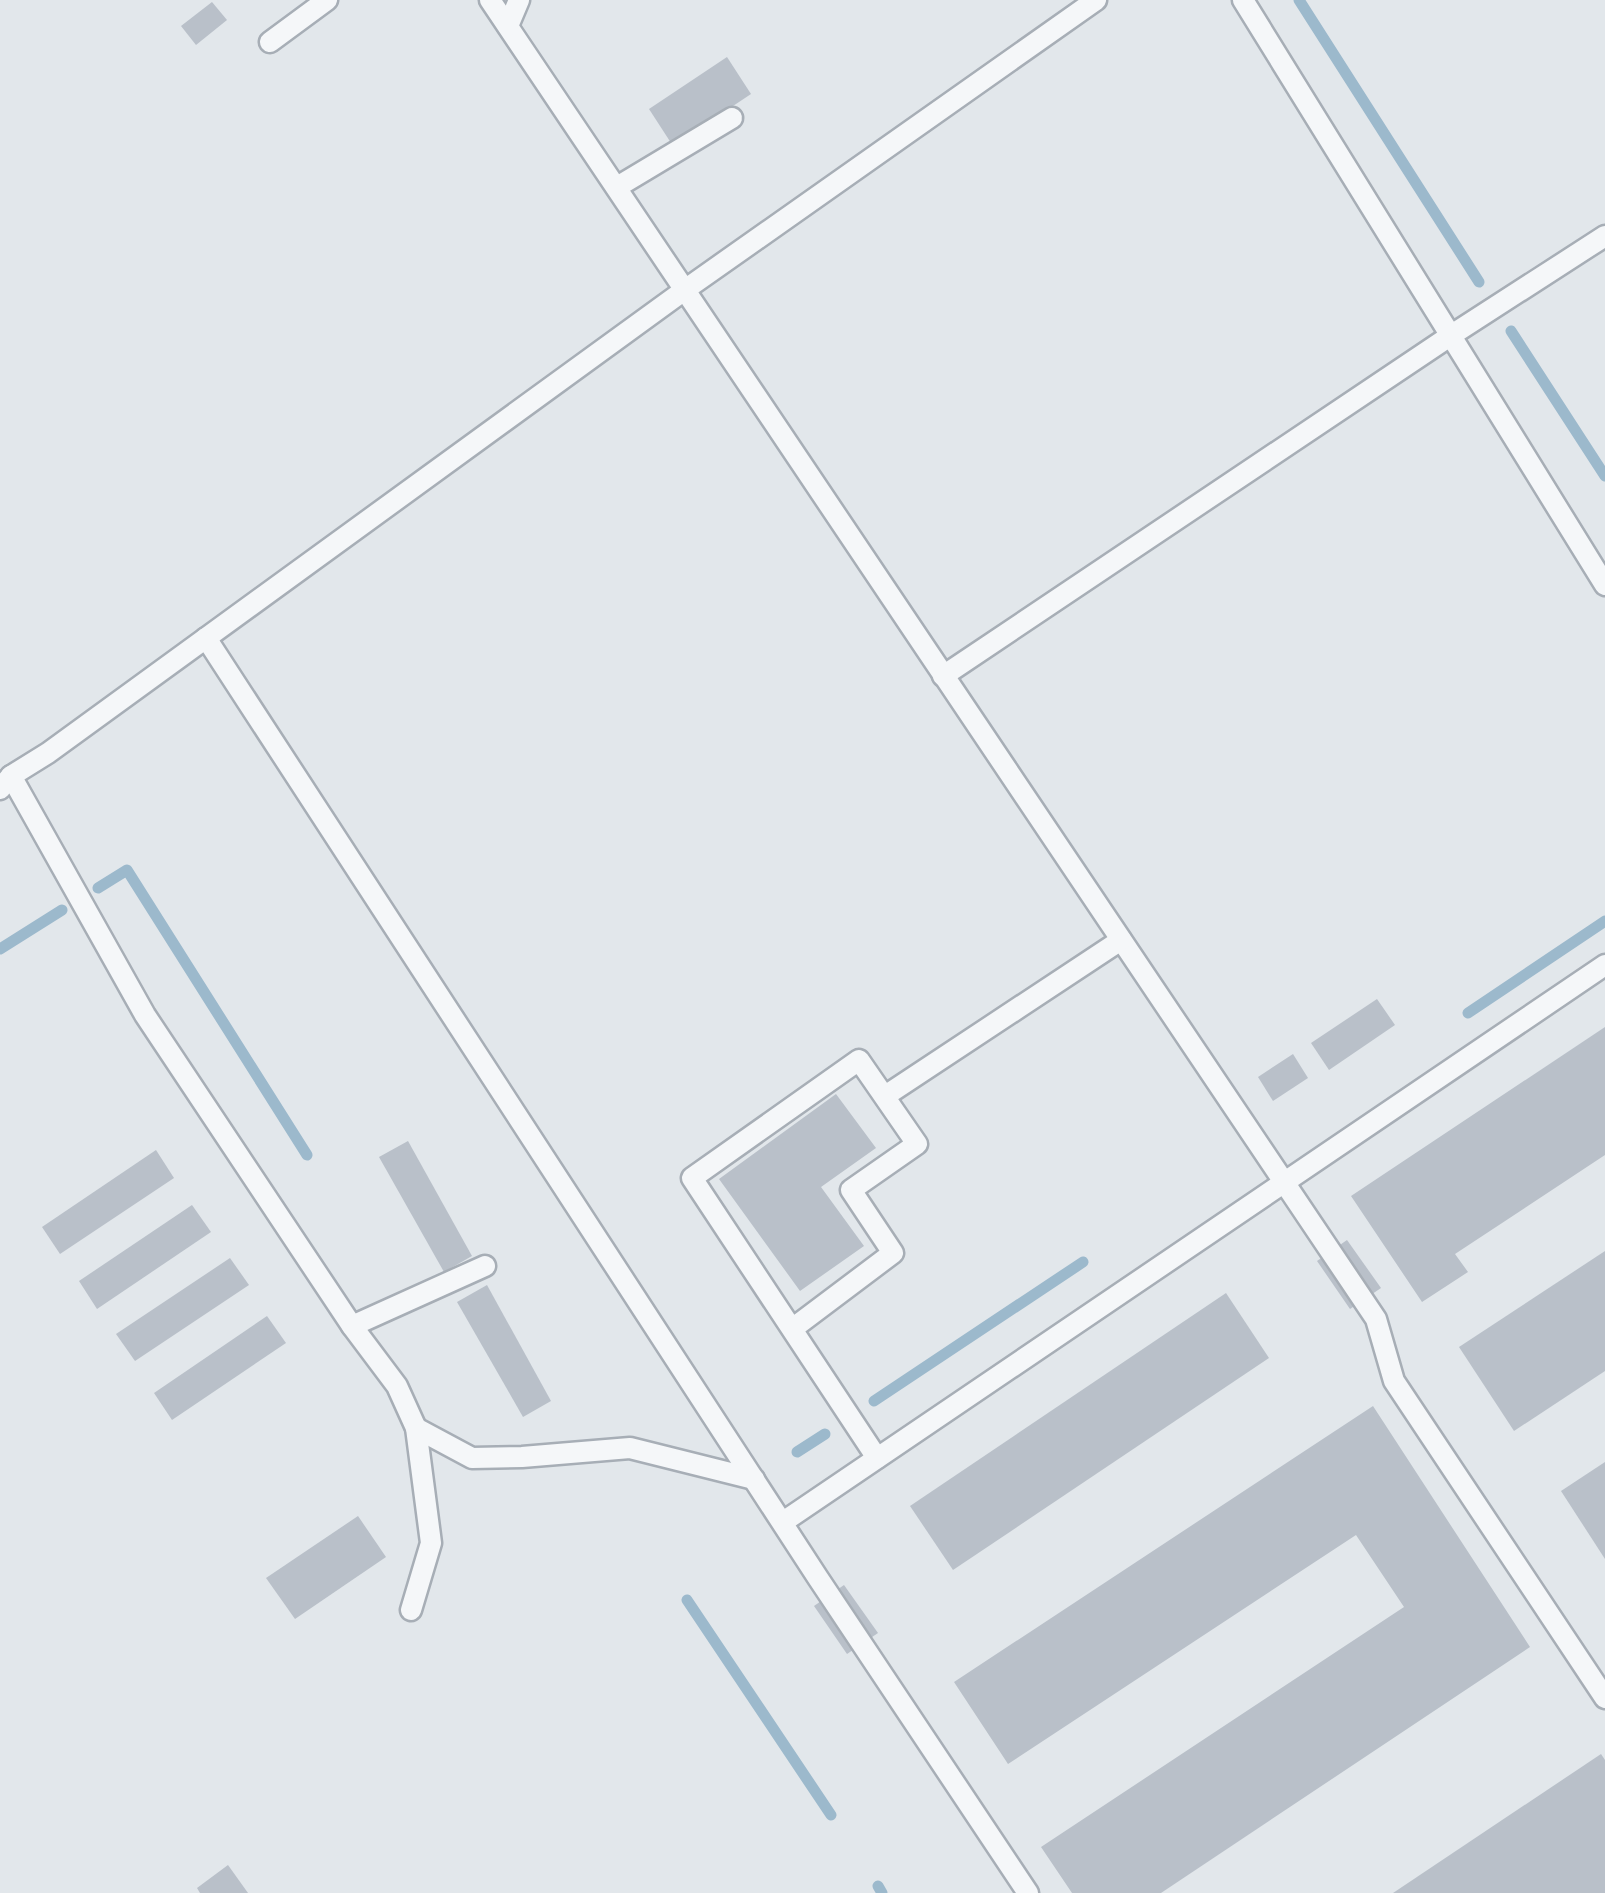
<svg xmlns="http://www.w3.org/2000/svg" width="1605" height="1893" viewBox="0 0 1605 1893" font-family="'Fira Sans',sans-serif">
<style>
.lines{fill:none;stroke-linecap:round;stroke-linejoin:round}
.stream{stroke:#9cb9cc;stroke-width:11}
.building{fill:#b9c0c9}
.lane-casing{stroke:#a7aeb6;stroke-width:25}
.lane{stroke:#f5f7f9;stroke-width:20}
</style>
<rect width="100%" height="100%" fill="#e2e7eb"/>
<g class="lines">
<g class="stream">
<path d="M1299 0 1479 282"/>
<path d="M1511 331 1605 476"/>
<path d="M98 888 127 870 307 1155"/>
<path d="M0 949 62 910"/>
<path d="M1468 1013 1605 921"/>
<path d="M874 1401 1083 1262"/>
<path d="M797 1452 825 1434"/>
<path d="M687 1600 831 1815"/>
<path d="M878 1886 882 1893"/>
</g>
</g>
<g class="building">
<path d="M212 2 227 20 196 45 181 26Z"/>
<path d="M727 57 751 94 673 146 649 109Z"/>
<path d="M1377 999 1395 1025 1329 1070 1311 1043Z"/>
<path d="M1605 1027V1155L1455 1254 1468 1272 1422 1302 1351 1196Z"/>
<path d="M1293 1054 1308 1078 1273 1101 1258 1077Z"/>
<path d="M836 1094 876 1148 821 1187 864 1246 800 1291 719 1179Z"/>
<path d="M408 1141 472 1256 444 1272 379 1157Z"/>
<path d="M156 1150 174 1178 60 1254 42 1227Z"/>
<path d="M192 1205 211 1232 97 1309 79 1281Z"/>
<path d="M1347 1240 1381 1288 1350 1309 1317 1261Z"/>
<path d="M1605 1251V1371L1514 1431 1459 1347Z"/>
<path d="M230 1258 249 1285 135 1361 116 1334Z"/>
<path d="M487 1285 551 1401 523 1417 457 1302Z"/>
<path d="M1226 1293 1269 1358 953 1570 910 1506Z"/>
<path d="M267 1316 286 1343 172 1420 154 1393Z"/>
<path d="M1373 1406 1530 1647 1161 1893H1072L1041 1847 1404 1607 1356 1535 1008 1764 954 1682Z"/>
<path d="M1605 1462V1559L1561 1491Z"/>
<path d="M358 1516 386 1557 295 1619 266 1578Z"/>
<path d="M844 1585 878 1633 847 1654 814 1606Z"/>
<path d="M1601 1754 1605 1760V1893H1393Z"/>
<path d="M228 1865 248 1893H200L197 1888Z"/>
</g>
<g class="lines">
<defs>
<g id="lane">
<path d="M490 0 1376 1319 1394 1381 1605 1698"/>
<path d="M1243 0 1605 585"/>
<path d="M508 26 519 0"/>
<path d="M270 42 327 0"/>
<path d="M617 187 732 118"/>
<path d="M206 638 818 1578 1028 1893"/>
<path d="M943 676 1450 336 1605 236"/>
<path d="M11 776 145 1015 352 1326 397 1386 416 1428 431 1543 411 1610"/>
<path d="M0 789 11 776 48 753 686 289 1096 0"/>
<path d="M885 1096 1121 940"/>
<path d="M352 1326 485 1266"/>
<path d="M792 1329 893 1253 851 1190 917 1144 859 1060 692 1178 877 1458"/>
<path d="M416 1428 472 1458 522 1457 630 1448 754 1479"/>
<path d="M783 1522 1605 965"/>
</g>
</defs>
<use href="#lane" class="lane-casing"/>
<use href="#lane" class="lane"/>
</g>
</svg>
